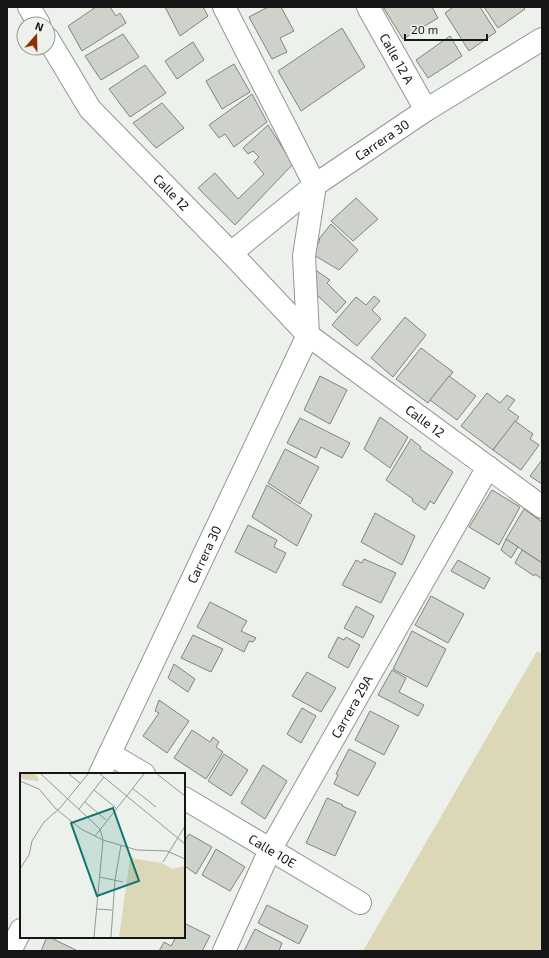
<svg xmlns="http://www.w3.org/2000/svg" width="549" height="958" viewBox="0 0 549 958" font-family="'Exo 2',sans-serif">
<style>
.green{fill:#dbd7b7}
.building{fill:#cfd1cb;stroke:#82847e}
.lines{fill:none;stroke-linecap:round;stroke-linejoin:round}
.street-casing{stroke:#929792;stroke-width:24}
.street{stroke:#fff;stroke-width:22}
.labels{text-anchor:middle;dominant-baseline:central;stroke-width:4;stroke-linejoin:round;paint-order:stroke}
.street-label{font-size:13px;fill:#151615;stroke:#ecf1ec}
.inset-road{fill:none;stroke:#969996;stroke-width:1}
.view{fill:#0f766e;fill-opacity:0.15;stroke:#0f766e;stroke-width:2}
.inset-edge{fill:none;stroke:#151615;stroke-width:2}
</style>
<rect width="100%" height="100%" fill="#ecf1ec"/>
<path class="green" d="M537 651 542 654V951H363Z"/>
<g class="building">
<path d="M96 7H110L116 16 120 13 126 23 82 51 68 26Z"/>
<path d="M165 7H203L208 16 180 36Z"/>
<path d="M268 7H281L294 31 280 38 287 52 272 59 249 17Z"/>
<path d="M383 7H432L438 18 403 39Z"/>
<path d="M453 7H480L496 32 469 51 445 13Z"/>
<path d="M484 7H523L525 9 498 28Z"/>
<path d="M342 28 365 67 301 111 278 71Z"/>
<path d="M123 34 139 57 101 80 85 56Z"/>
<path d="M450 36 462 56 428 78 416 60Z"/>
<path d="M193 42 204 60 177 79 165 61Z"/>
<path d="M234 64 250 92 222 109 206 81Z"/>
<path d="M145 65 166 93 130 117 109 89Z"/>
<path d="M252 94 267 122 234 147 225 134 219 138 209 125Z"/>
<path d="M162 103 184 128 156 148 133 123Z"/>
<path d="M268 125 293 164 235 225 198 188 215 173 238 199 264 174 254 162 259 157 253 151 248 154 243 148Z"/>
<path d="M356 198 378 219 353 241 331 221Z"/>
<path d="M331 224 358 250 339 270 312 254 320 240 319 239Z"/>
<path d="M311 267 330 280 327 283 346 302 336 313 316 294Z"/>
<path d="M374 296 380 301 372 310 381 319 357 346 332 325 356 297 366 305Z"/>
<path d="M405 317 426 335 393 377 371 358Z"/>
<path d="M421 348 453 372 428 403 396 379Z"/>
<path d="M320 376 347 390 330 424 304 410Z"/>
<path d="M449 376 476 396 457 420 430 400Z"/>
<path d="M487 393 500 403 507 395 515 400 508 409 519 417 493 450 461 426Z"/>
<path d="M380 417 408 437 390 468 364 449Z"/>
<path d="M300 418 350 443 342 458 321 447 316 458 287 443Z"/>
<path d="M515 421 533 434 530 439 539 445 521 470 493 450Z"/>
<path d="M411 439 421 447 420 449 453 472 434 504 430 501 425 510 412 501 413 499 386 480Z"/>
<path d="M285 449 319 467 300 504 268 483Z"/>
<path d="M542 460V484L530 476Z"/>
<path d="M267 485 312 515 297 546 252 517Z"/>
<path d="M492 490 520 507 499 545 469 527Z"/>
<path d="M524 509 542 522V563L506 539Z"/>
<path d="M375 513 415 536 402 565 361 542Z"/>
<path d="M248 525 277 540 274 547 286 553 276 573 235 552Z"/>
<path d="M506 539 518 547 511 558 501 550Z"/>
<path d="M522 550 542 563V579L535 574 534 576 515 563Z"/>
<path d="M364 559 396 573 381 603 342 585 356 560 362 563Z"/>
<path d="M458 560 490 578 484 589 451 571Z"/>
<path d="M431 596 464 614 448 643 415 625Z"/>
<path d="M210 602 247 621 241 631 256 638 253 642 249 641 244 652 197 627Z"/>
<path d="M356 606 374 616 363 638 344 628Z"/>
<path d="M412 631 446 649 427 687 393 669Z"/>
<path d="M193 635 223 649 211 672 181 658Z"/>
<path d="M338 637 344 640 346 637 360 645 348 668 328 657Z"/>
<path d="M174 664 195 679 188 692 168 678Z"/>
<path d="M392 670 406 678 399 692 424 705 418 716 378 695Z"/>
<path d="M307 672 336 688 321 712 292 696Z"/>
<path d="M159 700 189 721 167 753 143 736 159 713 155 711Z"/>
<path d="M302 708 316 716 301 743 287 734Z"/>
<path d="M370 711 399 726 384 755 355 740Z"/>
<path d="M192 730 210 742 213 737 219 742 216 747 223 752 206 779 174 758Z"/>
<path d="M349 749 376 763 358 796 334 784 338 775 336 774Z"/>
<path d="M224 754 248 770 231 796 208 781Z"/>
<path d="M263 765 287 781 265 819 241 803Z"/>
<path d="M327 798 343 805 342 806 356 812 335 856 306 843Z"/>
<path d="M189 834 212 847 196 874 186 867 184 871V842Z"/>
<path d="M216 849 245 867 230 891 202 875Z"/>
<path d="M267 905 308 926 299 944 258 923Z"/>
<path d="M184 923 210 936 202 951H159L164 942 171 946 176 937H184Z"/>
<path d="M255 929 282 943 279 951H244Z"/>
<path d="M47 937H49L78 951H41Z"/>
</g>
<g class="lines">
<defs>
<g id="street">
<path d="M29 7 39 24"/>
<path id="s1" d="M368 7 426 110"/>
<path id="s2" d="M48 39 90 109 231 253 308 335 542 507"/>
<path id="s3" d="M231 253 315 185 426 110 542 39"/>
<path d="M110 754 144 774"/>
<path id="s4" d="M100 774 308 335 304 256 315 185 224 7"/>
<path id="s5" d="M184 798 360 903"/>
<path d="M10 951 21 930"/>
<path id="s6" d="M224 951 270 850 488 467"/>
</g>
</defs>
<use href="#street" class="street-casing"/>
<use href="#street" class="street"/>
</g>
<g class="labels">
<g class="street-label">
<text stroke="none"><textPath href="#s1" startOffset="59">Calle 12 A</textPath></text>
<text stroke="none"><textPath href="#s3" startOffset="189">Carrera 30</textPath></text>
<text stroke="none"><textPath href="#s2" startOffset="198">Calle 12</textPath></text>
<text stroke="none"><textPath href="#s2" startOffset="541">Calle 12</textPath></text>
<text stroke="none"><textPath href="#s4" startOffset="243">Carrera 30</textPath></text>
<text stroke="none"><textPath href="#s6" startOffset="276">Carrera 29A</textPath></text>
<text stroke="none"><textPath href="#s5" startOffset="103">Calle 10E</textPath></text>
</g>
</g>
<g transform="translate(20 773)">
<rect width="165" height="165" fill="#ecf1ec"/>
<path d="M0 1H16L19 8 2 6ZM110 85 142 90 152 96 165 93V164H99Z" fill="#dbd7b7"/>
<path class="inset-road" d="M21 1 80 56 83 67 74 164M49 1 60 10M80 1 165 71M137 1 165 23M0 8 19 16 36 36 61 56 83 67 117 77 147 78 165 86M112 15 136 34M74 17 96 35M65 29 86 47M59 36 84 4M75 63 124 1M143 89 165 53M0 96 9 82 12 68 24 49 40 35 68 1M80 104 103 109M76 136 92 137M91 164 95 107 101 72"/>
<path class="view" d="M93 35 119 108 77 123 51 50Z"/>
<rect width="165" height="165" class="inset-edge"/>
</g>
<rect width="549" height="958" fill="none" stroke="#151615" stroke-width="16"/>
<g transform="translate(36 36) rotate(20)"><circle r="19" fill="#ecf1ec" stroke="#969996"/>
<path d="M0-3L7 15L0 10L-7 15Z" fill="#942f00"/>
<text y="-6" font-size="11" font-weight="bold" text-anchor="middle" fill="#151615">N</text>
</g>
<path d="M405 34v6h82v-6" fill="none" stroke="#151615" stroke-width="2"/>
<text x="411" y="34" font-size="12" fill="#151615" stroke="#ecf1ec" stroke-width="3" paint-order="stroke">20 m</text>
</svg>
